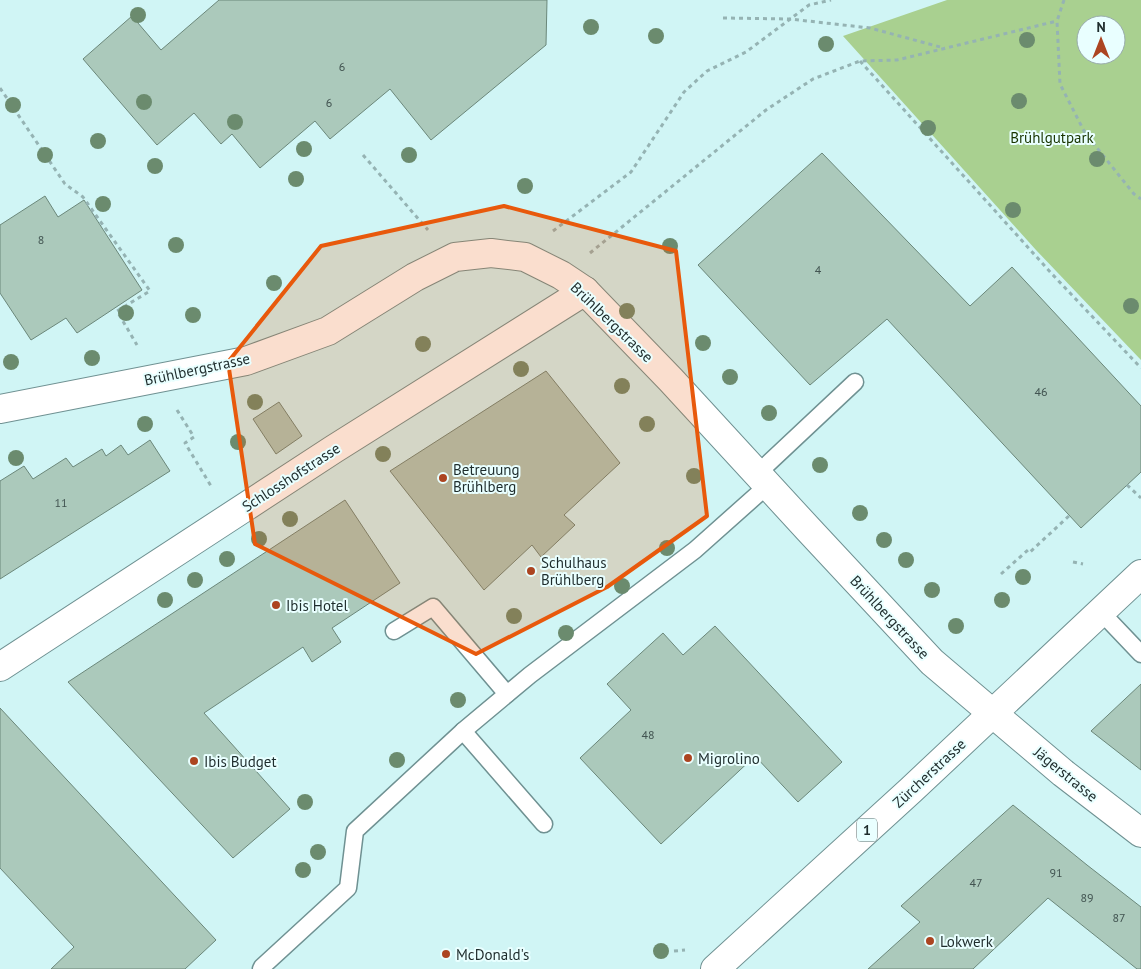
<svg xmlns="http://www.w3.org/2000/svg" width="1141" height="969" viewBox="0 0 1141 969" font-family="'PT Sans',sans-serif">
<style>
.green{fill:#a9d090;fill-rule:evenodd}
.building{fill:#abc9bb;stroke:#6b877a}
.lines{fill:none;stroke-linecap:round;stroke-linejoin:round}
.service-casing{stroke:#6f9192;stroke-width:19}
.minor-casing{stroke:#6f9192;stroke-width:30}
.primary-casing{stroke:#6f9192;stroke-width:30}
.path{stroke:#95b3b3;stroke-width:3;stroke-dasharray:4 4;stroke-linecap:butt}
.service{stroke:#fff;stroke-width:16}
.minor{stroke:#fff;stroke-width:28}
.primary{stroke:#fff;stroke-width:28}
.tree{fill:#6b8b6e}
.marked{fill:#e8590c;fill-opacity:0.2;stroke:#e8590c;stroke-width:4;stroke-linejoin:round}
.poi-dot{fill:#ac4521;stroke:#e9ffff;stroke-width:2}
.labels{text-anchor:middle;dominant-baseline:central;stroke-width:4;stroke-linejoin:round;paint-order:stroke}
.number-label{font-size:12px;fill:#415350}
.shield{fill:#e9ffff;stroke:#5b6b6b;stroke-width:1}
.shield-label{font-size:14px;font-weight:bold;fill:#1e2c2c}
.park-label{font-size:15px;fill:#193500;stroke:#e9ffff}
.street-label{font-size:15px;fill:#1e2c2c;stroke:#e9ffff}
.poi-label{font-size:15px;fill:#1e2c2c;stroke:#e9ffff;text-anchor:start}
</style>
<rect width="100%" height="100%" fill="#d0f5f5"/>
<path class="green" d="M947 0H1141V360L1036 250 843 36ZM1086 25H1116V55H1086Z"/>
<g class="building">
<path d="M219 0H547L546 45 431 140 390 89 330 139 315 121 260 168 232 134 221 144 194 113 157 145 83 59 132 16 161 50Z"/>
<path d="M822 153 970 306 1012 267 1141 406V472L1081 528 887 319 810 385 698 265Z"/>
<path d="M45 196 58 217 84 200 142 290 77 333 66 318 31 340 0 293V225Z"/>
<path d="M546 371 620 463 564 515 575 525 541 557 532 545 484 590 390 471Z"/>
<path d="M279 402 302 436 276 454 253 419Z"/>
<path d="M150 440 170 471 0 579V481L24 466 33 479 66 458 73 467 102 449 106 456 121 445 128 455Z"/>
<path d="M345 500 400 583 332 628 341 642 312 662 303 647 204 713 290 809 233 858 68 682Z"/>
<path d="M715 626 842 762 798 802 755 756 661 844 580 758 631 710 607 684 663 633 683 655Z"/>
<path d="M1141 684V770L1091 731Z"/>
<path d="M0 708 216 940 185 969H51L74 947 0 868Z"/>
<path d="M1013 805 1087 865 1141 907V969H1137L1048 898 973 969H868L920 922 901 906Z"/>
</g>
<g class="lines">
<defs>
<g id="service">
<path d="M757 474 855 382"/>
<path d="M1101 612 1141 654"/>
<path d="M394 631 433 607 507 694"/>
<path d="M463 731 544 824"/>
<path d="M261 969 262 967 348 888 355 831 463 731 530 675 695 550 768 485"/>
</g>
<g id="minor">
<path d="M0 409 246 361 328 331 415 277 455 257 491 253 525 257 561 275 585 291 671 380 809 530 932 662 1063 773 1141 833"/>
<path d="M0 667 334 449 585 291"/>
</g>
<path id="primary" d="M715 969 911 790 1141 574"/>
</defs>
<use href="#service" class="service-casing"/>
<use href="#minor" class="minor-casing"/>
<use href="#primary" class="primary-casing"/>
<g class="path">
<path d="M1064 0 1057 21 1060 84 1085 133 1134 194 1141 199"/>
<path d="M723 18 790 19 870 28 944 48"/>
<path d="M860 61 1052 274 1141 368"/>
<path d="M0 88 65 184 83 197 150 291 117 311 137 345"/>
<path d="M363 155 428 230"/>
<path d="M553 231 631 172 684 92 707 71 746 52 809 5 831 0"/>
<path d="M590 253 766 110 813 79 860 61 897 60 1057 21"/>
<path d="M177 410 194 437 185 443 211 486"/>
<path d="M1127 485 1141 498"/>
<path d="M1073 562 1083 564"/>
<path d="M1001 574 1028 550 1030 552 1070 515"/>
<path d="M674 951 685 950"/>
</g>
<use href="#service" class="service"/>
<use href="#minor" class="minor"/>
<use href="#primary" class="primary"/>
</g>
<g class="tree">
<circle cx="138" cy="15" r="8"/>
<circle cx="591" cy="27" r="8"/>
<circle cx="656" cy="36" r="8"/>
<circle cx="1027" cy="40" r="8"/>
<circle cx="826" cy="44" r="8"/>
<circle cx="1019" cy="101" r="8"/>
<circle cx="144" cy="102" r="8"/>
<circle cx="13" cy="105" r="8"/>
<circle cx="235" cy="122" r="8"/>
<circle cx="928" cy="128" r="8"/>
<circle cx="98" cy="141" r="8"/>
<circle cx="304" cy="149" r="8"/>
<circle cx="45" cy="155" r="8"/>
<circle cx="409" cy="155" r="8"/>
<circle cx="1097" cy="159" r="8"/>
<circle cx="155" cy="166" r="8"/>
<circle cx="296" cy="179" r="8"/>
<circle cx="525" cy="186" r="8"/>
<circle cx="103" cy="204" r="8"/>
<circle cx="1013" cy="210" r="8"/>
<circle cx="176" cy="245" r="8"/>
<circle cx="670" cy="246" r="8"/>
<circle cx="274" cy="283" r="8"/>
<circle cx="1131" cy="306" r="8"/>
<circle cx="627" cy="311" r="8"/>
<circle cx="126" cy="313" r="8"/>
<circle cx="193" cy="315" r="8"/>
<circle cx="703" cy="343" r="8"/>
<circle cx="423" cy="344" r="8"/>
<circle cx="92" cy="358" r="8"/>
<circle cx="11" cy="362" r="8"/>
<circle cx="521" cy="369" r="8"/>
<circle cx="730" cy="377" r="8"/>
<circle cx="622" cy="386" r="8"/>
<circle cx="255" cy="402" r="8"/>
<circle cx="769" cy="413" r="8"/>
<circle cx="145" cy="424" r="8"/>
<circle cx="647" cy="424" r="8"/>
<circle cx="238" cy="442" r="8"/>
<circle cx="383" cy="454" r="8"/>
<circle cx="16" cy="458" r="8"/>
<circle cx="820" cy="465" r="8"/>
<circle cx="694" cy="476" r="8"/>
<circle cx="860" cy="513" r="8"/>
<circle cx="290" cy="519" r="8"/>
<circle cx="259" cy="539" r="8"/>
<circle cx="884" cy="540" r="8"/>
<circle cx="667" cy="548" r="8"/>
<circle cx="227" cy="559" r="8"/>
<circle cx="906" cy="560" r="8"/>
<circle cx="1023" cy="577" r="8"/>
<circle cx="195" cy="580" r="8"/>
<circle cx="622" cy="586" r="8"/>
<circle cx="932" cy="590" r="8"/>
<circle cx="165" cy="600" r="8"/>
<circle cx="1002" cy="600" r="8"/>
<circle cx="514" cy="616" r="8"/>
<circle cx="956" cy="626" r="8"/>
<circle cx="566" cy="633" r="8"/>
<circle cx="458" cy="700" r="8"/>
<circle cx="397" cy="760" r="8"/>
<circle cx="305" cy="802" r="8"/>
<circle cx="318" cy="852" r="8"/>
<circle cx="303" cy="870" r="8"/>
<circle cx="661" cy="951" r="8"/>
</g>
<path class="marked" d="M504 206 676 251 707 516 607 587 476 654 255 544 228 362 321 246Z"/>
<g class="poi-dot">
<circle cx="443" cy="478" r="5"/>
<circle cx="531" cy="571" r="5"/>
<circle cx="276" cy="605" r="5"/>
<circle cx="688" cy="758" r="5"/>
<circle cx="194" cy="761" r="5"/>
<circle cx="930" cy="941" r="5"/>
<circle cx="446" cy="954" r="5"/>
</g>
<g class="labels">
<g class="number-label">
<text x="342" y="66">6</text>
<text x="329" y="102">6</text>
<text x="41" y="239">8</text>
<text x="818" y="269">4</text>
<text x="1041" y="391">46</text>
<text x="61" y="502">11</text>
<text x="648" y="734">48</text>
<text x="1056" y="872">91</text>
<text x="976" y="882">47</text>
<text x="1087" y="897">89</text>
<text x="1119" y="917">87</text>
</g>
<rect class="shield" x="857" y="818.5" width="20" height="23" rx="4"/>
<g class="shield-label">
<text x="867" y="830">1</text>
</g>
<g class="park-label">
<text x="1052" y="137">Brühlgutpark</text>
</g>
<g class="street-label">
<text transform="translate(612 322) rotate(44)">Brühlbergstrasse</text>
<text transform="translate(197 369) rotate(-12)">Brühlbergstrasse</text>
<text transform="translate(291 477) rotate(-33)">Schlosshofstrasse</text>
<text transform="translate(890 617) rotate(47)">Brühlbergstrasse</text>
<text transform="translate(929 773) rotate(-43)">Zürcherstrasse</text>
<text transform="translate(1066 774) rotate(39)">Jägerstrasse</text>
</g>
<g class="poi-label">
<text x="453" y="469">Betreuung<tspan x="453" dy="17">Brühlberg</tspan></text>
<text x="541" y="562">Schulhaus<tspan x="541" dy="17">Brühlberg</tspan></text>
<text x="286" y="605">Ibis Hotel</text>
<text x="698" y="758">Migrolino</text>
<text x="204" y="761">Ibis Budget</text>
<text x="940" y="941">Lokwerk</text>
<text x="456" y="954">McDonald's</text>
</g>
</g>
<g transform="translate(1101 40)"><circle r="24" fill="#e9ffff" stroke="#98abab"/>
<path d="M0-4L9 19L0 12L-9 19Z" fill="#ac4521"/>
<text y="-8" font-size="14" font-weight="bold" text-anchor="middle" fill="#1e2c2c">N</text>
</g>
</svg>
